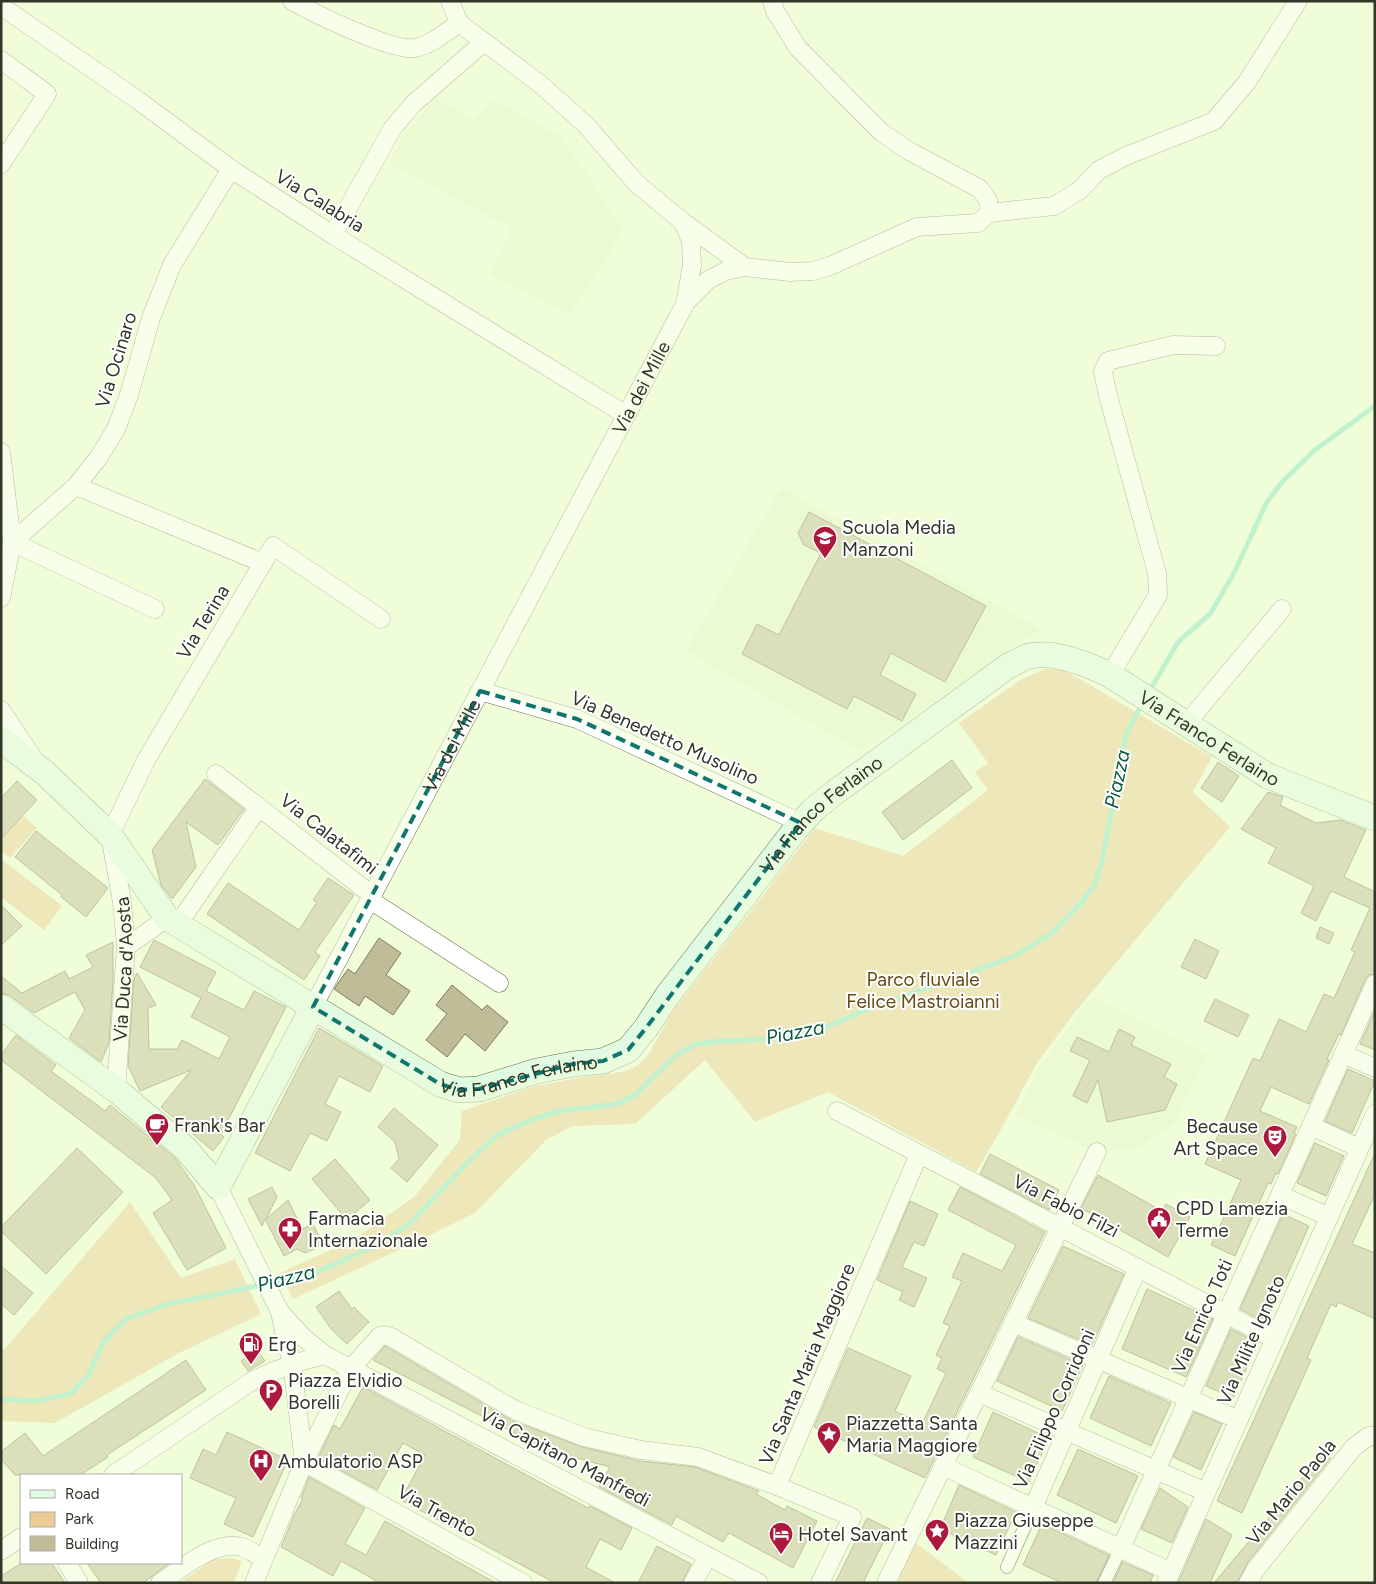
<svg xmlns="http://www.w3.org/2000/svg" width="1376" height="1584" viewBox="0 0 1376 1584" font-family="Figtree,sans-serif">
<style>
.built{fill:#e6f6ca}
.green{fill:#eccc96}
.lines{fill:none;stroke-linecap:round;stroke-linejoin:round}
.stream{stroke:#87e2bf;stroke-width:5}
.building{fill:#c1bc98;stroke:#7f7b59}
.pedestrian-casing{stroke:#687353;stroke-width:14}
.minor-casing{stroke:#687353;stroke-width:19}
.secondary-casing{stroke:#687353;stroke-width:26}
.pedestrian{stroke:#fff;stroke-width:12}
.minor{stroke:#fff;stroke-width:18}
.secondary{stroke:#e1fae2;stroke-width:25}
.marked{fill:none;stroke:#0f766e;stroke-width:4;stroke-dasharray:10 6;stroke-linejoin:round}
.labels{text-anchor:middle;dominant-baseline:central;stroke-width:4;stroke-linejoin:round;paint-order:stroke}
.street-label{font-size:19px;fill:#313628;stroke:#fff}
.poi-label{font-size:19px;fill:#313628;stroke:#fff;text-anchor:start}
.park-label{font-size:19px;fill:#674b13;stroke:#fff}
.water-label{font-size:20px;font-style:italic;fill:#0d5841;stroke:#fff}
</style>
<rect width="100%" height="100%" fill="#f0fdd9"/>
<g class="built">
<path d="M436 98 474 120 492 99 561 137 589 177 623 231 570 315 489 274 512 228 389 163 401 139Z"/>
<path d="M781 488 1040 629 862 752 686 651Z"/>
<path d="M1092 996 1207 1055 1174 1123 1139 1148 1097 1152 1016 1115 1040 1065Z"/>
</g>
<g class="green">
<path d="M1045 669 1063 670 1092 686 1212 757 1193 792 1230 827 1075 1012 1037 1063 1003 1126 976 1172 828 1092 755 1122 705 1060 635 1124 572 1126 546 1140 475 1213 416 1242 293 1299 280 1273 353 1240 414 1197 460 1140 462 1111 532 1087 567 1080 604 1074 622 1072 637 1066 648 1055 673 1011 815 828 903 856 988 790 975 772 988 763 959 723 1020 680Z"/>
<path d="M23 816 37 828 10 858 1 851V839Z"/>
<path d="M1 859 62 906 44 930 1 897Z"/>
<path d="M130 1202 181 1278 235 1259 261 1314 181 1352 55 1423 1 1421V1350L5 1349Z"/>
<path d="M908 1537 969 1583H886Z"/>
<path d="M231 1558 242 1561 234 1583H179L214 1559Z"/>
</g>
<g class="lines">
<g class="stream">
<path d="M1149 692 1178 642 1210 614 1233 575 1267 502 1281 483 1315 450 1375 406"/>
<path d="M1 1399 37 1401 72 1393 89 1374 104 1341 126 1319 168 1304 311 1275 384 1241 410 1223 469 1161 496 1136 531 1120 559 1111 617 1104 635 1095 676 1055 696 1044 721 1041 770 1039 820 1030 858 1013 1015 956 1052 933 1081 903 1095 884 1103 857 1126 734 1142 704"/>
</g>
</g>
<g class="building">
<path d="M809 512 986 606 945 682 891 653 880 675 916 694 902 721 854 696 847 709 742 654 757 624 779 635 821 553 804 545 798 533Z"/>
<path d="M952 760 972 788 903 840 882 812Z"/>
<path d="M1218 762 1239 776 1222 802 1201 788Z"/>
<path d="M205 779 244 809 218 845 186 822 196 867 173 898H171L161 885 152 850Z"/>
<path d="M17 781 37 800 1 839V798Z"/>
<path d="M1268 792 1283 797 1280 805 1316 823 1341 820 1366 830 1344 877 1375 892V974L1369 975 1365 980 1341 1035 1339 1034 1327 1059 1329 1060 1309 1104 1271 1087 1260 1111 1297 1127 1294 1133 1296 1134 1278 1174 1276 1173 1271 1184 1268 1183 1235 1256 1211 1245 1241 1180 1205 1164 1253 1058 1260 1061 1279 1019 1306 1032 1324 994 1334 998 1355 952 1351 950 1370 908 1331 891 1316 921 1301 913 1314 886 1268 863 1276 848 1241 829Z"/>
<path d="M36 831 108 888 86 917 61 897 62 895 15 857Z"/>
<path d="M328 878 354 895 315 952 320 956 304 980 207 914 228 883 299 930 317 902 313 900Z"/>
<path d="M1 905 22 926 1 945Z"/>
<path d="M1320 927 1334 933 1329 944 1316 938Z"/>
<path d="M379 938 401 953 386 975 410 991 393 1015 365 996 359 1006 334 989 348 969 355 974Z"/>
<path d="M1195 939 1219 951 1206 979 1181 967Z"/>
<path d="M154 940 216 972 206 991 244 1010 254 991 286 1007 221 1134 224 1137 213 1151 161 1107 191 1070 140 1091 128 1066 134 979 137 973 156 1005 148 1008 149 1049H177L182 1040 219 1059 230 1037 191 1017 201 998 140 967Z"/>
<path d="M113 942V980L109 1043 101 1062 69 1038 85 1010 75 992 34 1013 9 995 1 993V976L22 993 65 971 69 979 93 967 86 955Z"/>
<path d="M452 985 482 1010 487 1005 508 1022 485 1051 465 1034 447 1057 426 1040 447 1014 436 1005Z"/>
<path d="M1215 999 1249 1015 1238 1037 1204 1021Z"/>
<path d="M1375 1010V1050L1360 1044Z"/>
<path d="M319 1028 383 1066 370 1092 339 1076 325 1104 341 1112 327 1141 310 1133 290 1171 255 1153Z"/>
<path d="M1119 1029 1135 1037 1131 1045 1171 1064 1164 1077 1177 1084 1165 1110 1107 1122 1098 1080 1087 1103 1073 1096 1090 1060 1070 1051 1077 1037 1109 1052Z"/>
<path d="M16 1035 56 1065 51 1071 105 1111 110 1105 175 1158 194 1185 226 1248 187 1270 153 1213 172 1200 156 1178 1 1060V1055Z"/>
<path d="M1348 1069 1375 1081 1352 1133 1325 1121Z"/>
<path d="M394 1108 438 1145 407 1182 391 1168 399 1159 395 1142 378 1127Z"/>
<path d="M1315 1143 1344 1156 1326 1196 1297 1183Z"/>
<path d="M77 1148 123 1192 46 1274 1 1231V1227Z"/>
<path d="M1375 1153V1194L1352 1244 1375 1253V1319L1338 1302 1336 1307 1331 1304 1307 1358 1311 1360 1242 1513 1217 1501Z"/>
<path d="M990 1154 1059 1190 1049 1210 980 1174Z"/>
<path d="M335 1159 370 1200 347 1220 312 1179Z"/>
<path d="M1098 1175 1162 1211 1166 1204 1190 1217 1168 1257 1081 1208Z"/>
<path d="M272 1187 277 1197 266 1219 288 1200 302 1229 313 1224 323 1245 305 1253 297 1249 284 1256 265 1219 262 1226 248 1199Z"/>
<path d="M960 1187 1045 1232 925 1478 814 1427 848 1348 911 1376 895 1411 922 1424 946 1373 937 1369 942 1358 936 1355 950 1326 943 1323 962 1281 952 1277 963 1253 1002 1271 1016 1245 948 1210Z"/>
<path d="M910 1201 938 1214 924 1246 914 1242 902 1267 927 1278 914 1307 899 1300 903 1292 877 1280Z"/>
<path d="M1283 1214 1309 1226 1266 1323 1240 1309Z"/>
<path d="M1063 1246 1124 1274 1092 1345 1028 1318Z"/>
<path d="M1 1266 33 1293 14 1315 1 1304Z"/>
<path d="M1147 1289 1213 1319 1186 1377 1122 1349Z"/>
<path d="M339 1291 352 1309 354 1307 369 1322 347 1344 331 1329 316 1307Z"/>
<path d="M1231 1329 1258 1343 1233 1398 1206 1386Z"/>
<path d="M1018 1337 1083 1365 1062 1411 997 1381Z"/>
<path d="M385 1346 511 1420 582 1447 640 1461 695 1467 759 1491 756 1494 785 1510 787 1506 817 1521 793 1568 729 1533 723 1542 676 1516 672 1525 599 1487 610 1467 554 1452 524 1438 373 1360Z"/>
<path d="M257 1350 265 1361 248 1371 241 1361Z"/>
<path d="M186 1360 206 1390 107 1455 108 1457 80 1475H15L1 1459V1452L25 1433 43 1456Z"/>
<path d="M1109 1376 1171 1403 1151 1446 1090 1418Z"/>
<path d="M363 1387 588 1508 590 1506 632 1528 621 1550 600 1539 586 1567 615 1583H555L401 1500 425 1455 403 1443 377 1490 318 1458 334 1425 340 1429Z"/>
<path d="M993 1412 1049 1438 1029 1482 973 1457Z"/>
<path d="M1194 1412 1222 1424 1201 1470 1173 1457Z"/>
<path d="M227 1432 288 1460 253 1537 224 1524 236 1498 190 1478 203 1449 216 1455Z"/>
<path d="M1078 1449 1138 1476 1116 1523 1057 1495Z"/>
<path d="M1324 1452 1331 1458 1248 1562 1237 1583H1214Z"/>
<path d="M309 1477 365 1508 345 1544 366 1555 385 1521 496 1583H380L341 1561 333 1576 281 1547 294 1515 303 1499 301 1498Z"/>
<path d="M959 1485 1016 1512 996 1555 940 1529Z"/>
<path d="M1160 1488 1188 1507 1172 1543 1141 1529Z"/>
<path d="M867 1518 890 1529 863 1583H835Z"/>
<path d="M1206 1519 1232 1535 1210 1583H1178Z"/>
<path d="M1042 1524 1109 1555 1096 1583H1062L1023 1565Z"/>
<path d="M657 1546 691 1564 682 1583H638Z"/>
<path d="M1123 1562 1153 1575 1150 1583H1113Z"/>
<path d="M22 1563H52L65 1583H1V1576Z"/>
<path d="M87 1563H170L143 1583H101Z"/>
</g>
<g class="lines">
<defs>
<g id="pedestrian">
<path d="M1007 1567 1033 1508"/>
<path d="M1104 1583 1121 1548"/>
</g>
<g id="minor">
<path d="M292 1C313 13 393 52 415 48 431 45 446 32 459 23"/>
<path d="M450 1 459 23"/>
<path d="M1 6 139 101 231 169 333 235 626 415"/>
<path d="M459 23 540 84 586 125 636 183 683 222 745 267"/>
<path d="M1 60 47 94 1 164"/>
<path d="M989 213 1054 206 1080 190 1099 170 1126 156 1214 121 1247 82 1298 1"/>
<path d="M333 235 392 129 413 104 484 42"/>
<path d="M685 303 708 280 726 271 745 267 790 272 813 271 830 266 917 227 978 223 989 213 988 200 980 189 909 151 881 132 798 48 775 11 772 1"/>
<path d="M1 452 12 542 1 598"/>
<path d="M76 486 263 563"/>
<path d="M155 609 12 542 76 486 99 457 116 429 129 395 151 318 172 265 231 169"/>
<path d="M1110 675 1158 595 1157 573 1107 392 1103 371 1108 361 1173 345 1216 346"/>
<path d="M480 691 577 719 801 823"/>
<path d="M1 710 33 758"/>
<path d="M1187 723 1282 609"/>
<path d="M216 774 372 895"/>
<path d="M370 900 499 983"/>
<path d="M178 924 259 807"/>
<path d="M126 947 167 918"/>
<path id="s1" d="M313 1007 685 304 692 265 691 241 683 222"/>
<path d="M1343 1054 1375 1068"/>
<path id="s2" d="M116 1090 126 947 122 902 110 835 146 760 273 546 381 619"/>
<path d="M837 1111 1274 1339"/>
<path d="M1311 1126 1359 1148"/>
<path d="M218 1187 280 1312 287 1345 292 1363 304 1462"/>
<path d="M1280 1195 1329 1217"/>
<path d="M280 1312 304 1338 325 1355 759 1583"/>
<path d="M1013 1323 1239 1420"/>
<path d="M979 1393 1206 1492"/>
<path d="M304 1462 523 1583"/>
<path d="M943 1466 1171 1572"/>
<path d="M113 1475 252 1381C276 1369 299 1361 325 1355"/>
<path d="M777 1486 919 1154"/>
<path d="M1033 1508 1138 1268"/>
<path d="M1121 1548 1375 984"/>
<path d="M1 1551 21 1537"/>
<path d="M67 1563 79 1583"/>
<path d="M160 1583C181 1569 215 1539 242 1547 249 1549 256 1555 263 1558"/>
<path d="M254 1583 304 1462 351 1368 380 1336 384 1335 391 1337 515 1410 584 1437 641 1450 698 1457 777 1486 852 1517 820 1583"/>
<path d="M693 1583 708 1556"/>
<path d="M886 1583 1097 1152"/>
<path d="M1166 1583 1375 1114"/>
<path d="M1248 1583 1256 1569 1354 1447 1369 1436H1375"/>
</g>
<g id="secondary">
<path id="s3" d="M1 740 45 773 110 835 167 918 440 1084 459 1090 479 1089 537 1071 573 1064 603 1061 628 1050 646 1028 667 996 795 830 813 810 834 793 1008 666C1014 663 1020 660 1026 657 1051 649 1087 664 1110 675L1268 776 1375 818"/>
<path d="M1 1007 116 1090 185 1148 218 1187 313 1007"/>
</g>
</defs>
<use href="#pedestrian" class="pedestrian-casing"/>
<use href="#minor" class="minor-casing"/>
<use href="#secondary" class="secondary-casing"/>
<use href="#pedestrian" class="pedestrian"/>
<use href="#minor" class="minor"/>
<use href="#secondary" class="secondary"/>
</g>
<path d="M0 0H1376V1584H0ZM480 691 577 719 801 823 646 1028 628 1050 603 1061 573 1064 479 1089 459 1090 440 1084 313 1007Z" fill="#f0fdd9" fill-opacity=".55" fill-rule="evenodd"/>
<path class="marked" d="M480 691 577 719 801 823 646 1028 628 1050 603 1061 573 1064 479 1089 459 1090 440 1084 313 1007Z"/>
<defs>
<symbol id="school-pin" viewBox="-11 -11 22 30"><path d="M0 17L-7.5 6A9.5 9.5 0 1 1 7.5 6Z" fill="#ad193d" stroke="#fff"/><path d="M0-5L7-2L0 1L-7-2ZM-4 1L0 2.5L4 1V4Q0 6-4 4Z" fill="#fff"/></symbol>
<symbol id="cafe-pin" viewBox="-11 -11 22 30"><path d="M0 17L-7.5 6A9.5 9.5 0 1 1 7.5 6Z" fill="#ad193d" stroke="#fff"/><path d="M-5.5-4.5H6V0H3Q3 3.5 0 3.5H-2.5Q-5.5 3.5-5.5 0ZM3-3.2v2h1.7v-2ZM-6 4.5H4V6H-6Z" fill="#fff"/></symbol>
<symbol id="theatre-pin" viewBox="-11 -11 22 30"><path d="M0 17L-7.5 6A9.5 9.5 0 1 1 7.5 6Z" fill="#ad193d" stroke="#fff"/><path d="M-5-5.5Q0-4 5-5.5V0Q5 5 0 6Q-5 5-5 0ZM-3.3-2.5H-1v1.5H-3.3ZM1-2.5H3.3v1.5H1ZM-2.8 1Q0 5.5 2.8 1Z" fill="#fff"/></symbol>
<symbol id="civic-pin" viewBox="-11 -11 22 30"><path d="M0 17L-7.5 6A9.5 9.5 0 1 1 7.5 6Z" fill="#ad193d" stroke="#fff"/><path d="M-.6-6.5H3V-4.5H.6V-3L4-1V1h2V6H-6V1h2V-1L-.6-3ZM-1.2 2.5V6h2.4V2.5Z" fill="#fff"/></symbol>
<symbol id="pharmacy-pin" viewBox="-11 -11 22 30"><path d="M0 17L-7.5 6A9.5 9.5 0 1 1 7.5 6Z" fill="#ad193d" stroke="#fff"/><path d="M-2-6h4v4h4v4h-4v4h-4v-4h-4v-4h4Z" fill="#fff"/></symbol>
<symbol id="fuel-pin" viewBox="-11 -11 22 30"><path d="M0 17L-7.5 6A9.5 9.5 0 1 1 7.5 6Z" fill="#ad193d" stroke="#fff"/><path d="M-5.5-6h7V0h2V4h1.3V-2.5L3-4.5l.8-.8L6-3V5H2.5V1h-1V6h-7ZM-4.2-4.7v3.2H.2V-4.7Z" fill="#fff"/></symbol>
<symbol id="parking-pin" viewBox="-11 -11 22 30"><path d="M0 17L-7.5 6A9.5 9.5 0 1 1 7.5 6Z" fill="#ad193d" stroke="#fff"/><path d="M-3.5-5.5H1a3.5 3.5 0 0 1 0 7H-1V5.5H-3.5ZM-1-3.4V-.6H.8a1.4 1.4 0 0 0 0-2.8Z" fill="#fff"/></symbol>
<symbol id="sight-pin" viewBox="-11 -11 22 30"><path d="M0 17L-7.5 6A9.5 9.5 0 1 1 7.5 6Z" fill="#ad193d" stroke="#fff"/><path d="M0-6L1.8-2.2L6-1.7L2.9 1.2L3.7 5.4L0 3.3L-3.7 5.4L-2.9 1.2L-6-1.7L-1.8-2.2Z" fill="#fff"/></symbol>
<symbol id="hospital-pin" viewBox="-11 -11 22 30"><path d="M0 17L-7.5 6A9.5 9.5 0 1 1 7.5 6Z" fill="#ad193d" stroke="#fff"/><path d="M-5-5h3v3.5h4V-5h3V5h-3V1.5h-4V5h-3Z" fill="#fff"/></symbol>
<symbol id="hotel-pin" viewBox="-11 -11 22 30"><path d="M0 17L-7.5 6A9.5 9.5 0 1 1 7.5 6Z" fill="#ad193d" stroke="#fff"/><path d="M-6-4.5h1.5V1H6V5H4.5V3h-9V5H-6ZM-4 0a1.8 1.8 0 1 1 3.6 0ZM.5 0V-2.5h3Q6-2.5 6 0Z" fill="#fff"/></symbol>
</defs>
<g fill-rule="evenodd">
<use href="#school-pin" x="811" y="524" width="28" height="38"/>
<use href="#cafe-pin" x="143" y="1111" width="28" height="38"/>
<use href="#theatre-pin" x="1261" y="1123" width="28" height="38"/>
<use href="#civic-pin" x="1145" y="1205" width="28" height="38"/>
<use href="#pharmacy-pin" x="276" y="1215" width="28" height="38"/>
<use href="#fuel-pin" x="237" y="1330" width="28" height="38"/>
<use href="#parking-pin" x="257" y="1377" width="28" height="38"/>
<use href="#sight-pin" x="815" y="1420" width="28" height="38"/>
<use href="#hospital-pin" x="247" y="1447" width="28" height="38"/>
<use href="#sight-pin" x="923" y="1517" width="28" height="38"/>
<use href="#hotel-pin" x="767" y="1520" width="28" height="38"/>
</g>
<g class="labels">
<g class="street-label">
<text transform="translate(320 201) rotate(32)">Via Calabria</text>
<text transform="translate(116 360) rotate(-73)">Via Ocinaro</text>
<text stroke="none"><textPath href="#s1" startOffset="701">Via dei Mille</textPath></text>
<text transform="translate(203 622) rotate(-59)">Via Terina</text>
<text stroke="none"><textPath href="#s3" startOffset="1531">Via Franco Ferlaino</textPath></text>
<text transform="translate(665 738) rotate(24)">Via Benedetto Musolino</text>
<text stroke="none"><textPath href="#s1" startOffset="296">Via dei Mille</textPath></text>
<text stroke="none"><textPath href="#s3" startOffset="1066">Via Franco Ferlaino</textPath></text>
<text transform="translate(329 834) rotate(38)">Via Calatafimi</text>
<text stroke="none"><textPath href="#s2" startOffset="121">Via Duca d'Aosta</textPath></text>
<text stroke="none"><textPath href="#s3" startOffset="646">Via Franco Ferlaino</textPath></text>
<text transform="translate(1066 1206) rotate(27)">Via Fabio Filzi</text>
<text transform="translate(1202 1316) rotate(-66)">Via Enrico Toti</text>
<text transform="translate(1251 1340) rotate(-66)">Via Milite Ignoto</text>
<text transform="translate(807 1364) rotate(-67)">Via Santa Maria Maggiore</text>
<text transform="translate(1054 1409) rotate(-66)">Via Filippo Corridoni</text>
<text transform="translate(565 1457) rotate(28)">Via Capitano Manfredi</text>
<text transform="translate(1291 1492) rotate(-51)">Via Mario Paola</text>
<text transform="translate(437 1511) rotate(29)">Via Trento</text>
</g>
<g class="poi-label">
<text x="842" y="527">Scuola Media<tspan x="842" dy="22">Manzoni</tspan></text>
<text x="174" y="1125">Frank's Bar</text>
<text x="1258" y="1126" text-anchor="end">Because<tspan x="1258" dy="22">Art Space</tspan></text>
<text x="1176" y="1208">CPD Lamezia<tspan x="1176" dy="22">Terme</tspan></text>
<text x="308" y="1218">Farmacia<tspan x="308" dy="22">Internazionale</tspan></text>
<text x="268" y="1344">Erg</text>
<text x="288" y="1380">Piazza Elvidio<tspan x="288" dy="22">Borelli</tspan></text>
<text x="846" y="1423">Piazzetta Santa<tspan x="846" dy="22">Maria Maggiore</tspan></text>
<text x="278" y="1461">Ambulatorio ASP</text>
<text x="954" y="1520">Piazza Giuseppe<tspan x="954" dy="22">Mazzini</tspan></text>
<text x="798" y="1534">Hotel Savant</text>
</g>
<g class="park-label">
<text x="923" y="979">Parco fluviale<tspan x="923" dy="22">Felice Mastroianni</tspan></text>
</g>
<g class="water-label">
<text transform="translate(1117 779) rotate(-78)">Piazza</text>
<text transform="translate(795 1032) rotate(-11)">Piazza</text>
<text transform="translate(286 1278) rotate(-14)">Piazza</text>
</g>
</g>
<rect width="1376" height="1584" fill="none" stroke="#313628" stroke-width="5"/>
<rect x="20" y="1474" width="162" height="90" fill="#ffffff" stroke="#adafa9"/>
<rect x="30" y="1490" width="25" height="8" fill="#e1fae2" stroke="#adafa9"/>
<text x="65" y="1499" font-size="15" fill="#313628">Road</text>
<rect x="30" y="1512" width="25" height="15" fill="#eccc96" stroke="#adafa9"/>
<text x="65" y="1524" font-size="15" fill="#313628">Park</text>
<rect x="30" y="1536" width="25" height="15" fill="#c1bc98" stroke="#adafa9"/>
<text x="65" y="1549" font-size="15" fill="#313628">Building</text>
</svg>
